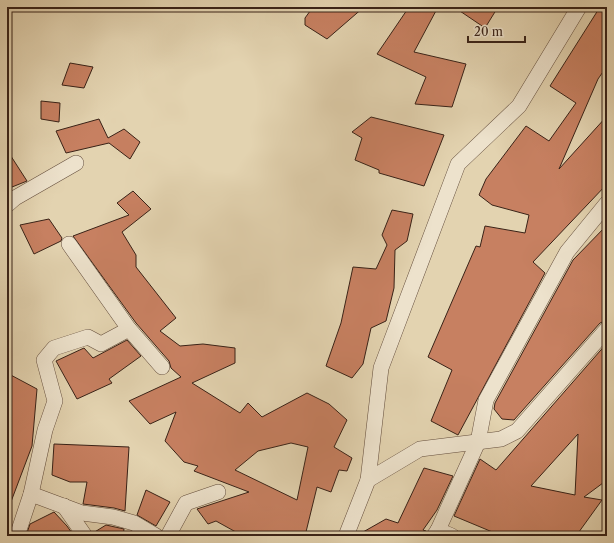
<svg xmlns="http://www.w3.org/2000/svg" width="614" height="543" viewBox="0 0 614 543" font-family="'Libre Caslon Text',serif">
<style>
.building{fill:#c78061;stroke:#392217;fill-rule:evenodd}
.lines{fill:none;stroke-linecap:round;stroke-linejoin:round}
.minor-casing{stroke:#644e3d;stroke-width:16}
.minor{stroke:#ede2cc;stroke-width:15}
</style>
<rect width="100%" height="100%" fill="#e3d3b0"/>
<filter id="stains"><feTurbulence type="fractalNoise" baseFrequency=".005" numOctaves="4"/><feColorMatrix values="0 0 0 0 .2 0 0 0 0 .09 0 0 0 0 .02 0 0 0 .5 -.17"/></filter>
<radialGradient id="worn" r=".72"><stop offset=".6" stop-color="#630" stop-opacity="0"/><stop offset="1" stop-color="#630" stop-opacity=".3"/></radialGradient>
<g class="building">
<path d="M313 7H364L327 39 305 25V18Z"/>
<path d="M409 7H438L414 52 466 64 452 107 415 104 426 77 377 54Z"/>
<path d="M454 7H498L485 28Z"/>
<path d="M600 7H607V66L598 79 559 169 607 116V184L533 262 545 273 458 435 431 421 452 370 428 357 476 246 480 247 485 226 525 233 529 215 492 205 479 195 486 179 526 126 549 141 576 103 550 86Z"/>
<path d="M70 63 93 67 84 88 62 85Z"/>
<path d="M41 101 60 103 59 122 41 119Z"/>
<path d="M371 117 444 135 424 186 379 173V170L355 160 362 138 352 132Z"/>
<path d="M99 119 108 138 124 129 140 142 130 159 109 143 66 153 56 131Z"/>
<path d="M7 150 27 181 7 189Z"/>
<path d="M133 191 151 209 122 232 136 255V267L176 318 160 331 180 346 203 344 235 348V363L192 383 240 413 248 403 262 417 307 393 329 404 347 420 334 447 352 458 347 471 339 470 331 492 317 487 305 536H243L216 521 208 524 197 509 249 492 194 471 198 466 184 462 165 441 176 412 150 424 129 401 181 377 171 368 169 361 136 323 73 236 129 215 117 203ZM291 443 308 447 297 500 235 470 258 451Z"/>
<path d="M392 210 413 214 407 241 395 250 394 288 386 321 371 328 363 364 352 378 326 366 341 323 353 267 376 269 387 245 382 235Z"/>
<path d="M49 219 62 238 61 241 34 254 20 225Z"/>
<path d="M607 225V320L600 323 514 420 502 419 494 409 495 403 573 260Z"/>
<path d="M127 340 141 356 109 379 112 383 77 399 56 361 84 348 93 358Z"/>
<path d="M607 343V480L584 497 602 500 576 536H502L454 516 480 459 496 470ZM578 434 575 495 531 486Z"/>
<path d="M7 373 37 389 32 446 9 507H7Z"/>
<path d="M54 444 129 447 125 511 114 508 83 504 87 482H70L52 475Z"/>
<path d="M424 468 453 476 437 510 423 530 426 531 425 536H356L386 519 398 523Z"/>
<path d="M146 490 170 502 156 526 137 515Z"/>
<path d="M54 512 67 526 74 536H26L30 524Z"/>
<path d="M106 525 124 529 123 536H94L93 533Z"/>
</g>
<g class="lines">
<defs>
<g id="minor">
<path d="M7 205 15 198 76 163"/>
<path d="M69 244 129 329"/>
<path d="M368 480 381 368 458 164 519 106 579 7"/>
<path d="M31 494 82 513 113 517 134 523 156 536"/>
<path d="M64 506 85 536"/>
<path d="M438 530 452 536"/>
<path d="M17 536 31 494 45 430 55 401 44 360 54 348 88 337 101 344 129 329 162 367"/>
<path d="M168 536 186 503 218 492"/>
<path d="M346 536 368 480 420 449 501 439 517 431 607 329"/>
<path d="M434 536 438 530 478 442 486 400 567 252 607 203"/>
</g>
</defs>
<use href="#minor" class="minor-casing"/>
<use href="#minor" class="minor"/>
</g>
<rect width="614" height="543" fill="none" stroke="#e3d3b0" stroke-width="24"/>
<rect x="8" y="8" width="598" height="527" fill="none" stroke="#392217" stroke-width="2"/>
<rect x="12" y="12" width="590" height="519" fill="none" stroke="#392217"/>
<path d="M468 36v6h57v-6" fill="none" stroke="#392217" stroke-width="2"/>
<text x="474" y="36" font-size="12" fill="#392217" stroke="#ede2cc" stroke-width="3" paint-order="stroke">20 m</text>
<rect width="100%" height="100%" filter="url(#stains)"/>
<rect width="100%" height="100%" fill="url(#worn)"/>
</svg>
